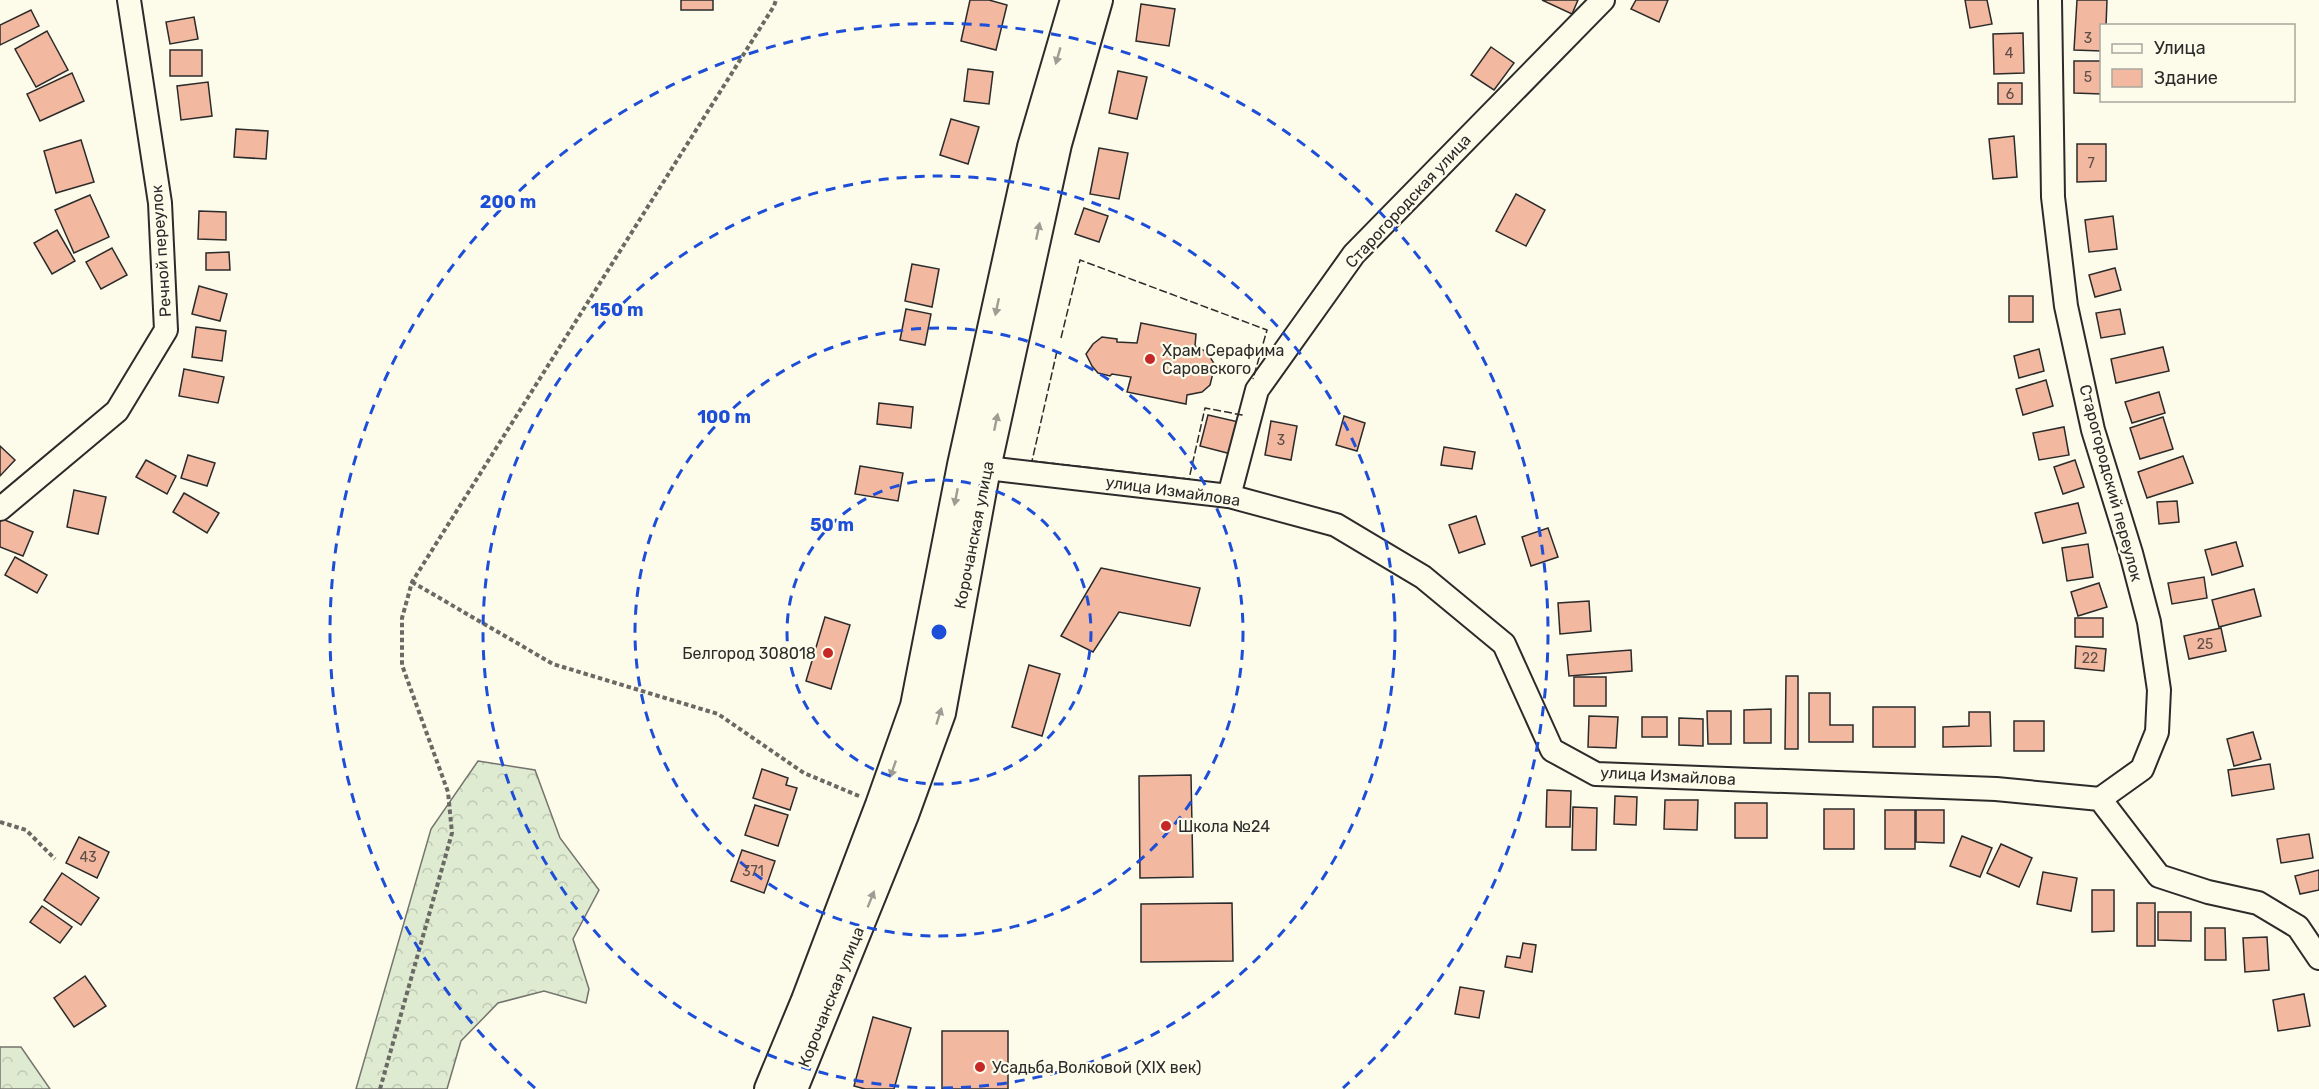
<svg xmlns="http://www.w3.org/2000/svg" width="2319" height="1089" viewBox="0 0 2319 1089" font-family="Rubik,sans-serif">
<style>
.forest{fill:url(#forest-crowns);stroke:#74746e;stroke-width:1.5}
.building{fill:#f2b8a0;stroke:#2b2b2b;stroke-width:1.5}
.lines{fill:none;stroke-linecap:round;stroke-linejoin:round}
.minor-casing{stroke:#2b2b2b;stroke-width:26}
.major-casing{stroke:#2b2b2b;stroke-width:32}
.path{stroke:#6a6964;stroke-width:4;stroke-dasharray:4.5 3;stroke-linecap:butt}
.minor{stroke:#fdfbea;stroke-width:22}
.major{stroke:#fdfbea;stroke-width:28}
.fence{stroke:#2b2b2b;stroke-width:1.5;stroke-dasharray:8 3;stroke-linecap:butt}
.oneway{fill:#9e9d94}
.ring{fill:none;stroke:#1d4ed8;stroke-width:3;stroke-dasharray:10 8}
.poi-dot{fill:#c62828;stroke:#fdfbea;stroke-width:2}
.labels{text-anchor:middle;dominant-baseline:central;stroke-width:4.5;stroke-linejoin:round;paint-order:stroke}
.number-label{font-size:14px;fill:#5d4e48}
.street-label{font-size:16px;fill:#2b2b2b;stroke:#fdfbea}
.poi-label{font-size:16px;fill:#2b2b2b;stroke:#fdfbea;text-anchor:start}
.centre{fill:#1d4ed8;stroke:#fdfbea;stroke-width:3}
.ring-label{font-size:18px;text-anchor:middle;font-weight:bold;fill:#1d4ed8;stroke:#fdfbea;stroke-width:4.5;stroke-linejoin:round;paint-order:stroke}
</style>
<defs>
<pattern id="forest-crowns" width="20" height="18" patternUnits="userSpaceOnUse" patternTransform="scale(1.5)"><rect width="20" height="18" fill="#deebd1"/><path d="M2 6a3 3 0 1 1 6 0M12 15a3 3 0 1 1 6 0" fill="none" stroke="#bfcab4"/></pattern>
</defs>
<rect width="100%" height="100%" fill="#fdfbea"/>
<g class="forest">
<path d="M478 761 535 770 560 838 599 890 573 939 589 989 586 1003 544 991 498 1003 461 1041 447 1089H356L431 829Z"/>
<path d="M0 1047H21L50 1089H0Z"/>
</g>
<g class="building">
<rect x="681" y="0" width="32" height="10"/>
<path d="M970 0H989L1007 5 996 50 961 41Z"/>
<path d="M1542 0H1578L1572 14Z"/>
<path d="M1636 0H1668L1659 22 1631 9Z"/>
<path d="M1965 0H1987L1992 24 1970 28Z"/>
<path d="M2077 0H2107L2106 26H2102V51L2074 50Z"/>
<path d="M1141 4 1175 9 1169 46 1136 41Z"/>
<path d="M31 10 39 26 0 45V25Z"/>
<path d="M194 17 198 39 170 44 166 22Z"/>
<path d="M47 31 68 70 36 87 15 49Z"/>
<path d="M2023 33 2024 73 1994 74 1993 34Z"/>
<path d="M1491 47 1514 63 1494 90 1471 75Z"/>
<rect x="170" y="50" width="32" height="26"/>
<path d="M2074 61H2102V94L2074 93Z"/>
<path d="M968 69 993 72 989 104 964 101Z"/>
<path d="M1118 71 1147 77 1137 119 1109 113Z"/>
<path d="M72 73 84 101 40 121 27 94Z"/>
<path d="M208 82 212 116 181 120 177 86Z"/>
<rect x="1998" y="83" width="24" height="21"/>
<path d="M951 119 979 127 968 164 940 155Z"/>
<path d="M236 129 268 131 266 159 234 157Z"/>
<path d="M2014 136 2017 177 1993 179 1989 139Z"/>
<path d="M81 140 94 182 56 193 44 151Z"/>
<path d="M2077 144H2106V181L2077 182Z"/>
<path d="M1099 148 1128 153 1119 199 1090 194Z"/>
<path d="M1516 194 1545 210 1526 246 1496 231Z"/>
<path d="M90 195 109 237 74 253 55 210Z"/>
<path d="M1084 208 1108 216 1099 242 1075 234Z"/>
<path d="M199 211 226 212V240L198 239Z"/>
<path d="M2113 216 2117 249 2089 252 2085 220Z"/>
<path d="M57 230 75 261 52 274 34 243Z"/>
<path d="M112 248 127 275 101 289 86 262Z"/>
<path d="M229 252 230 270H206V253Z"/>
<path d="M912 264 939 269 932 307 905 301Z"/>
<path d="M2115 268 2121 290 2095 297 2089 275Z"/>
<path d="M199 286 227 294 220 321 192 314Z"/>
<rect x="2009" y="296" width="24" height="26"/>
<path d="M906 309 931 314 925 345 900 340Z"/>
<path d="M2120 309 2125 334 2101 338 2096 313Z"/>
<path d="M1141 323 1196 334 1195 346 1207 352 1215 365 1210 385 1202 392 1187 395 1186 404 1127 392 1131 377 1112 374 1110 376 1098 373 1092 366 1086 354 1093 344 1102 337 1117 339V342L1137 343Z"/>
<path d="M196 327 226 331 222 361 192 357Z"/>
<path d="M2163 347 2169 371 2116 383 2111 359Z"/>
<path d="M2039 349 2044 371 2019 378 2014 356Z"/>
<path d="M184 369 224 377 218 403 179 396Z"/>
<path d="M2046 380 2053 406 2023 415 2016 389Z"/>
<path d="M2159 392 2165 413 2132 423 2125 402Z"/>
<path d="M879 403 913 407 911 428 877 424Z"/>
<path d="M1208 415 1243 423 1235 455 1200 446Z"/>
<path d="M1344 416 1365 423 1357 451 1336 445Z"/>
<path d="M2163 417 2173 449 2140 459 2130 428Z"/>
<path d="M1271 421 1297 426 1291 460 1265 455Z"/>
<path d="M2064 427 2069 455 2039 460 2033 433Z"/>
<path d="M0 446 15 460 0 476Z"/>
<path d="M1444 447 1475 452 1472 469 1441 465Z"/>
<path d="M188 455 215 463 207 486 181 478Z"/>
<path d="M2183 456 2193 483 2147 498 2138 472Z"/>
<path d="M146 460 176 476 167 494 136 477Z"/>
<path d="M2075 460 2084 487 2063 494 2054 467Z"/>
<path d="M860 466 903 473 898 501 855 494Z"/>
<path d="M74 490 106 497 98 534 67 527Z"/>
<path d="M184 493 219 513 207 533 173 512Z"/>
<path d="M2177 501 2179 522 2159 524 2157 502Z"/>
<path d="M2078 503 2086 533 2043 543 2035 513Z"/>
<path d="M1476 516 1485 544 1459 553 1449 525Z"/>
<path d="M0 518 33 532 23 556 0 547Z"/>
<path d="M1548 528 1558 557 1531 566 1522 537Z"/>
<path d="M2236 542 2243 566 2212 575 2205 550Z"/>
<path d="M2088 544 2093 577 2067 581 2062 548Z"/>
<path d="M15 557 47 575 37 593 5 575Z"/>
<path d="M1101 568 1200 588 1190 626 1119 612 1093 652 1061 636Z"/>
<path d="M2204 577 2207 598 2172 604 2168 583Z"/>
<path d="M2099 583 2107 607 2078 616 2071 592Z"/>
<path d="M2254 589 2261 616 2219 627 2212 600Z"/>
<path d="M1589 601 1591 631 1560 634 1558 603Z"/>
<path d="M825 617 850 625 831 689 806 681Z"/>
<rect x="2075" y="618" width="28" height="19"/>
<path d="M2221 628 2226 651 2189 659 2184 636Z"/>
<path d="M2076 646 2106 649 2104 671 2075 668Z"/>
<path d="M1631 650 1632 671 1569 676 1567 655Z"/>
<path d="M1029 665 1060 674 1042 736 1012 727Z"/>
<path d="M1786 676H1798V749H1785Z"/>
<rect x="1574" y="677" width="32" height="29"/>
<path d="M1809 693H1830V725H1853V742H1809Z"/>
<rect x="1873" y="707" width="42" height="40"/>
<path d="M1771 709V743H1744V710Z"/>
<path d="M1707 711H1731V744H1708Z"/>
<path d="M1969 712H1990L1991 746 1943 747V727L1969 726Z"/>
<path d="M1589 716 1618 717 1616 748 1588 747Z"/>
<rect x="1642" y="717" width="25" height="20"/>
<path d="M1679 718 1703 719V746L1679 745Z"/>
<rect x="2014" y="721" width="30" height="30"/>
<path d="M2253 732 2261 759 2234 766 2227 739Z"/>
<path d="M2270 764 2274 789 2232 796 2228 770Z"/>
<path d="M762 769 788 778 786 785 797 788 790 810 753 798Z"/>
<path d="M1191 775 1193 877 1140 878 1139 776Z"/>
<path d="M1547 790 1571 791 1570 827H1546Z"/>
<path d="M1615 796 1637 797 1636 825 1614 824Z"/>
<path d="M1665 800H1698L1697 830 1664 829Z"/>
<rect x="1735" y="803" width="32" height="35"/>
<path d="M755 805 788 815 778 846 745 835Z"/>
<path d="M1573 807 1597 808 1596 850H1572Z"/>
<rect x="1824" y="809" width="30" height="40"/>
<rect x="1885" y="810" width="30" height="39"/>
<path d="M1916 810H1944V843L1916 842Z"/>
<path d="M2309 834 2313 858 2281 863 2277 839Z"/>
<path d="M1962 836 1992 848 1980 877 1950 866Z"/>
<path d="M79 837 109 852 97 878 66 863Z"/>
<path d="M2001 844 2032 858 2019 887 1987 873Z"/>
<path d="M742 850 775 861 764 893 731 881Z"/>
<path d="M2319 870V890L2300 894 2295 876Z"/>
<path d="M2043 872 2077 878 2071 911 2037 904Z"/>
<path d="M62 873 99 898 81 925 44 900Z"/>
<path d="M2092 890H2114V931L2092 932Z"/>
<path d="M1232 903 1233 961 1141 962V904Z"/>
<rect x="2137" y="903" width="18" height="43"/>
<path d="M42 906 72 927 60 943 30 922Z"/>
<path d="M2158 912H2191V941L2158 940Z"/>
<path d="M2205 928H2225L2226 960H2205Z"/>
<path d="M2267 937 2269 970 2245 972 2243 938Z"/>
<path d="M1523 943 1536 945 1532 972 1505 967 1507 956 1520 958Z"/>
<path d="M85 976 106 1006 74 1027 54 998Z"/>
<path d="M1460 987 1484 991 1479 1018 1455 1014Z"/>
<path d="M2304 994 2310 1026 2278 1031 2273 1000Z"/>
<path d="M873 1017 911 1028 894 1089H865L854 1086Z"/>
<rect x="942" y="1031" width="66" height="58"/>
</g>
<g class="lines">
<defs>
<g id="minor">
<path d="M2050 0 2053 197 2066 306 2093 430 2131 553 2149 622 2159 690 2157 732 2142 769 2100 799"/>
<path d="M970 466 1229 496 1336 525 1423 577 1504 644 1552 750 1596 774 1996 789 2100 799 2159 876 2208 892 2258 903 2298 927 2319 958"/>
<path d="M1229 496 1257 390 1354 254 1603 0"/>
<path d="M0 509 117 411 166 330 160 203 129 0"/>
</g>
<g id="major">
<path d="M769 1089 806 1000 880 805 915 706 962 465 1032 147 1075 0"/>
<path d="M793 1089 904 815 941 713 986 468 1057 144 1098 0"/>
</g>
</defs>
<use href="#minor" class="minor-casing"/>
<use href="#major" class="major-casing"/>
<g class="path">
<path d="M412 582 553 664 718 714 804 773 859 796"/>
<path d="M0 822 26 830 55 859"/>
<path d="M380 1089 452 833 448 792 402 665V618L412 582 774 6 776 0"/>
</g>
<use href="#minor" class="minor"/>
<use href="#major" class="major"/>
<g class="fence">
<path d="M1061 338 1080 260 1267 330 1253 379"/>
<path d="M1057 351 1032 461 1189 479 1205 408 1242 415 1243 413"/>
</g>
</g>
<defs><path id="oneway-solid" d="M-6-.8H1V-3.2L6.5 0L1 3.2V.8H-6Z" transform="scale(1.5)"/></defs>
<g class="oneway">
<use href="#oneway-solid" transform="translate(1058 56) rotate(106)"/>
<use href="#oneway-solid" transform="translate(1038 231) rotate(-78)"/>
<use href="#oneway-solid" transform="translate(997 307) rotate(102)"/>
<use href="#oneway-solid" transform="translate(996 422) rotate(-78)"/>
<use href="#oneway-solid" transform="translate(956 497) rotate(101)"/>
<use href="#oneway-solid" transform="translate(939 716) rotate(-73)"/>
<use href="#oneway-solid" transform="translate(893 769) rotate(109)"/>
<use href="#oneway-solid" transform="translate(871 899) rotate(-68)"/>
</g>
<g class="ring">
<circle cx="939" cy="632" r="152"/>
<circle cx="939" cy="632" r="304"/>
<circle cx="939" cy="632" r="456"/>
<path d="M535 1088A609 609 0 1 1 1343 1088"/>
</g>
<g class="poi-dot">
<circle cx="1150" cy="359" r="6"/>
<circle cx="828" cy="653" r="6"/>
<circle cx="1166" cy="826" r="6"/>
<circle cx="980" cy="1067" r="6"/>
</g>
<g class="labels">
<g class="number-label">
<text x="2088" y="38">3</text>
<text x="2009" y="53">4</text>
<text x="2088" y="77">5</text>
<text x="2010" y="94">6</text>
<text x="2091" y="163">7</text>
<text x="1281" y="440">3</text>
<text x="2205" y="644">25</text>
<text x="2090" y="658">22</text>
<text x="88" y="857">43</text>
<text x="753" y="871">371</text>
</g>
<g class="street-label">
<text transform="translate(1408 201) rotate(-47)">Старогородская улица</text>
<text transform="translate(161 251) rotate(-94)">Речной переулок</text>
<text transform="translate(2111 483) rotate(75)">Старогородский переулок</text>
<text transform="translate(1173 491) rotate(8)">улица Измайлова</text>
<text transform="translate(974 535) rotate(-79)">Корочанская улица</text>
<text transform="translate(1668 776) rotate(3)">улица Измайлова</text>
<text transform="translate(831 997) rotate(-68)">Корочанская улица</text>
</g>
<g class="poi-label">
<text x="1162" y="350">Храм Серафима<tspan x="1162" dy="18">Саровского</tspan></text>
<text x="816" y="653" text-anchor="end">Белгород 308018</text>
<text x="1178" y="826">Школа №24</text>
<text x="992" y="1067">Усадьба Волковой (XIX век)</text>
</g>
</g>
<circle cx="939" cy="632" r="9" class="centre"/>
<g class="ring-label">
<text x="508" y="208">200 m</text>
<text x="617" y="316">150 m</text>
<text x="724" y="423">100 m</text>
<text x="832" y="531">50 m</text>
</g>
<rect x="2100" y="24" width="195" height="78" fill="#fdfbea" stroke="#a9a89e" stroke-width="1.5"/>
<rect x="2112" y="44" width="30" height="9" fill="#fdfbea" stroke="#a9a89e" stroke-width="1.5"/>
<text x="2154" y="54" font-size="18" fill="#2b2b2b">Улица</text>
<rect x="2112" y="69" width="30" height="18" fill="#f2b8a0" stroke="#a9a89e" stroke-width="1.5"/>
<text x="2154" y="84" font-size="18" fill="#2b2b2b">Здание</text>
</svg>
